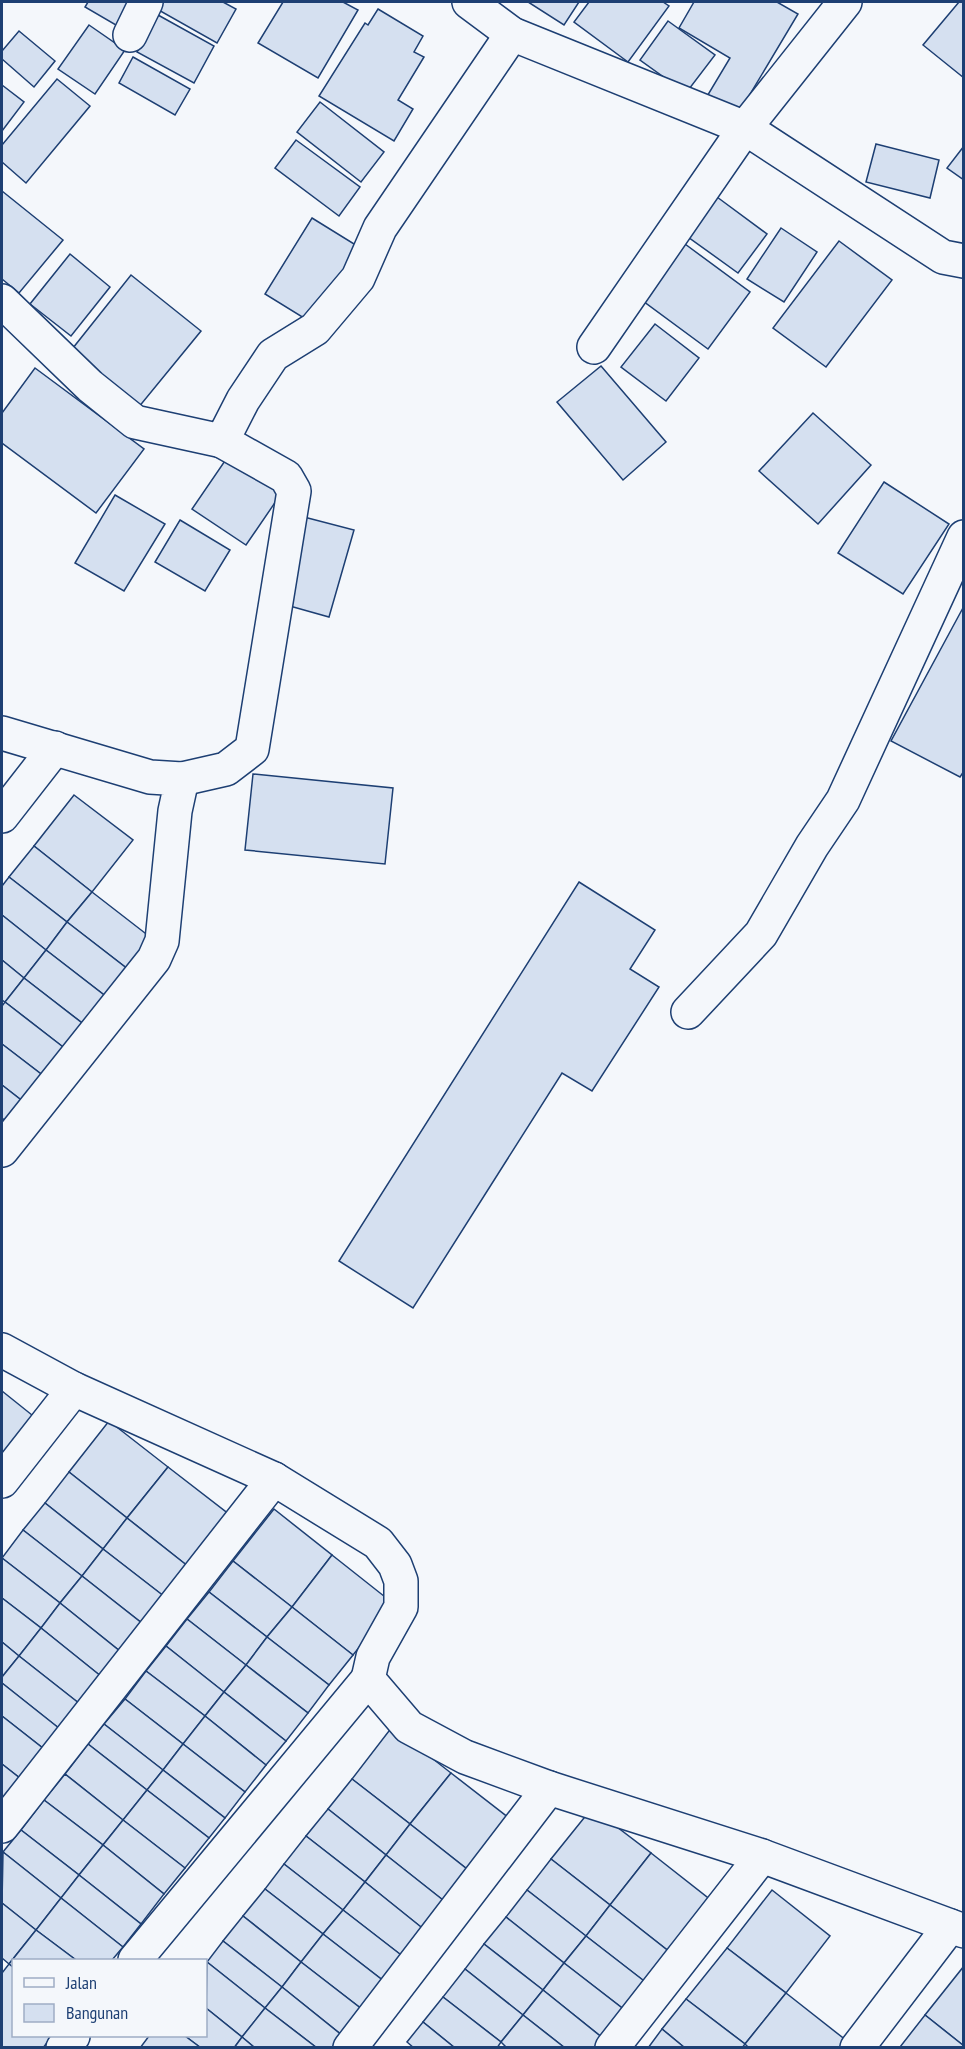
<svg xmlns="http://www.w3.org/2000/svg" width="965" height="2049" viewBox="0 0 965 2049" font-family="'PT Sans Narrow',sans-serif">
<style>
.building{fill:#d5e0f0;stroke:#1d3f73;stroke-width:1.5}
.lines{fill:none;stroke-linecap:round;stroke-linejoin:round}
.minor-casing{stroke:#1d3f73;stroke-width:36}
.minor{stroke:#f4f7fb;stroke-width:33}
</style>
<rect width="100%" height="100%" fill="#f4f7fb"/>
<g class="building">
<path d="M88 2H136L121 28 85 7Z"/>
<path d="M159 2H223L236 9 217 43 155 8Z"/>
<path d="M283 2H343L358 10 318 78 258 43Z"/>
<path d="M528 2H579L564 25Z"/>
<path d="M589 2H663L669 6 628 62 574 22Z"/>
<path d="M694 2H777L798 14 737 116 706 98 730 58 679 28Z"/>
<path d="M959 2H964V78L923 45Z"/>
<path d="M378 9 423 36 414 52 424 57 398 100 413 109 394 141 319 96 365 23 368 25Z"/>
<path d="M158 15 214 46 194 83 137 52Z"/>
<path d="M668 21 715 55 686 93 640 60Z"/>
<path d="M89 25 125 50 95 94 58 69Z"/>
<path d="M19 31 55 61 34 87 2 59V51Z"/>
<path d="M133 57 190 89 175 115 119 83Z"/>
<path d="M57 79 90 106 26 183 2 162V145Z"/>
<path d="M2 85 24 102 2 131Z"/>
<path d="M320 102 384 152 361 182 297 132Z"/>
<path d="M296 140 360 187 339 216 275 168Z"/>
<path d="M876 144 939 160 930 198 866 182Z"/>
<path d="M964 146V180L947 168Z"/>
<path d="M2 191 63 240 19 293 2 279Z"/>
<path d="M717 197 767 234 738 273 688 237Z"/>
<path d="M312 218 359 247 312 323 265 294Z"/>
<path d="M781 228 817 252 784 302 747 279Z"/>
<path d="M839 241 892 280 826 367 773 328Z"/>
<path d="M685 244 750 292 708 349 643 301Z"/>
<path d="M70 254 110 287 71 336 30 304Z"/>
<path d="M131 275 201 331 138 408 69 353Z"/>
<path d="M655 324 699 358 666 401 621 367Z"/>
<path d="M601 366 666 442 623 480 557 402Z"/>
<path d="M35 368 144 449 96 513 2 443V413Z"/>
<path d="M813 413 871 465 818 524 759 471Z"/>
<path d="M231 452 285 488 246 545 192 509Z"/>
<path d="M884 482 949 524 903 594 838 553Z"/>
<path d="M115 495 165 524 124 591 75 563Z"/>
<path d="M304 517 354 530 329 617 279 603Z"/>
<path d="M180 520 230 550 205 591 155 562Z"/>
<path d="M964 606V771L960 777 891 741Z"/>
<path d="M253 774 393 788 385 864 245 850Z"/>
<path d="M74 795 133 840 92 892 34 846Z"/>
<path d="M34 846 92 892 67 922 9 877Z"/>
<path d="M9 877 67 922 46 950 2 915V886Z"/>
<path d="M579 882 655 930 630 969 659 987 592 1091 562 1073 413 1308 339 1261Z"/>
<path d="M92 892 154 940 129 970 67 922Z"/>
<path d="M2 915 46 950 24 978 2 960Z"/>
<path d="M67 922 129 970 108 998 46 950Z"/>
<path d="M46 950 108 998 86 1026 24 978Z"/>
<path d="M2 960 24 978 5 1002 2 1000Z"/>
<path d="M24 978 86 1026 67 1050 5 1002Z"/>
<path d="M5 1002 67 1050 45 1077 2 1044V1006Z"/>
<path d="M2 1044 45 1077 25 1103 2 1085Z"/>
<path d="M2 1085 25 1103 9 1124 2 1118Z"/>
<path d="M2 1391 37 1419 2 1463Z"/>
<path d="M109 1421 168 1467 127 1518 69 1472Z"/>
<path d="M168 1467 230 1515 189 1567 127 1518Z"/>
<path d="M69 1472 127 1518 103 1549 45 1503Z"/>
<path d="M45 1503 103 1549 82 1576 23 1530Z"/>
<path d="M274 1509 332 1555 292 1607 233 1561Z"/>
<path d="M127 1518 189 1567 165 1597 103 1549Z"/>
<path d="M23 1530 82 1576 60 1603 2 1558Z"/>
<path d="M103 1549 165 1597 143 1624 82 1576Z"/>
<path d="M332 1555 394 1604 353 1655 292 1607Z"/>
<path d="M2 1558 60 1603 41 1628 2 1598Z"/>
<path d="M233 1561 292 1607 267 1637 209 1592Z"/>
<path d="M82 1576 143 1624 121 1652 60 1603Z"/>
<path d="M209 1592 267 1637 246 1665 187 1619Z"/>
<path d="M2 1598 41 1628 19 1656 2 1642Z"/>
<path d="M60 1603 121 1652 102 1677 41 1628Z"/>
<path d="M292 1607 353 1655 329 1685 267 1637Z"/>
<path d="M187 1619 246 1665 224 1692 166 1646Z"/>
<path d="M41 1628 102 1677 80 1704 19 1656Z"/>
<path d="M267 1637 329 1685 308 1713 246 1665Z"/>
<path d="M2 1642 19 1656 2 1677Z"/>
<path d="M166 1646 224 1692 205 1716 146 1671Z"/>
<path d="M19 1656 80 1704 60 1729 2 1683V1677Z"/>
<path d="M246 1665 308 1713 286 1741 224 1692Z"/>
<path d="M146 1671 205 1716 183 1744 125 1699Z"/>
<path d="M2 1683 60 1729 44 1749 2 1716Z"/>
<path d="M224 1692 286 1741 266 1765 205 1716Z"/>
<path d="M125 1699 183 1744 163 1770 104 1724Z"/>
<path d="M2 1716 44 1749 21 1779 2 1764Z"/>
<path d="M205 1716 266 1765 245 1792 183 1744Z"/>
<path d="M104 1724 163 1770 147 1790 88 1744Z"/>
<path d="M392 1727 451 1773 410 1824 352 1779Z"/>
<path d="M88 1744 147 1790 123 1820 65 1774Z"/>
<path d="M183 1744 245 1792 225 1818 163 1770Z"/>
<path d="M2 1764 21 1779 2 1804Z"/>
<path d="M163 1770 225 1818 209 1838 147 1790Z"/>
<path d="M451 1773 513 1821 472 1873 410 1824Z"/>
<path d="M65 1774 123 1820 103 1845 44 1800Z"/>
<path d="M352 1779 410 1824 386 1855 328 1809Z"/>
<path d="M147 1790 209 1838 185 1868 123 1820Z"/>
<path d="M44 1800 103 1845 79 1875 21 1830Z"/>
<path d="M592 1808 651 1853 610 1905 551 1859Z"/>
<path d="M328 1809 386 1855 365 1882 306 1836Z"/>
<path d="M123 1820 185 1868 164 1894 103 1845Z"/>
<path d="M410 1824 472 1873 448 1904 386 1855Z"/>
<path d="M21 1830 79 1875 61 1898 3 1852Z"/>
<path d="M306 1836 365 1882 343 1910 284 1864Z"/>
<path d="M103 1845 164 1894 141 1924 79 1875Z"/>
<path d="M3 1852 61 1898 36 1930 2 1903Z"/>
<path d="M651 1853 712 1901 671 1953 610 1905Z"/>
<path d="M386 1855 448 1904 426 1931 365 1882Z"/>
<path d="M551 1859 610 1905 586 1936 527 1890Z"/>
<path d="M284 1864 343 1910 323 1934 265 1889Z"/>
<path d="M79 1875 141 1924 123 1947 61 1898Z"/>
<path d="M365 1882 426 1931 405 1958 343 1910Z"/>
<path d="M265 1889 323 1934 301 1962 243 1916Z"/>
<path d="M527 1890 586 1936 564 1963 506 1917Z"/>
<path d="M772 1890 830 1936 786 1993 727 1948Z"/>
<path d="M61 1898 123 1947 112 1960H76L36 1930Z"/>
<path d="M2 1903 36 1930 9 1964 2 1958Z"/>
<path d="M610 1905 671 1953 648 1984 586 1936Z"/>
<path d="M343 1910 405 1958 385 1982 323 1934Z"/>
<path d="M243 1916 301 1962 282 1987 223 1941Z"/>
<path d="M506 1917 564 1963 543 1990 484 1944Z"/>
<path d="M36 1930 76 1960H14V1968L9 1964Z"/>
<path d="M323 1934 385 1982 363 2010 301 1962Z"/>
<path d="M586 1936 648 1984 626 2011 564 1963Z"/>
<path d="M223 1941 282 1987 265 2008 207 1962Z"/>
<path d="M484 1944 543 1990 523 2015 465 1969Z"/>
<path d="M727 1948 786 1993 745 2044 686 1999Z"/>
<path d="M207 1962 265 2008 242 2037 206 2008Z"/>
<path d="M301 1962 363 2010 343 2036 282 1987Z"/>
<path d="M564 1963 626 2011 604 2039 543 1990Z"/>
<path d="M9 1964 14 1968V2036H52L43 2048H2V1973Z"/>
<path d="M964 1966V2046L925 2015Z"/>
<path d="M465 1969 523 2015 501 2042 443 1997Z"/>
<path d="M282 1987 343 2036 334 2048H317L265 2008Z"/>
<path d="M543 1990 604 2039 597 2048H565L523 2015Z"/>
<path d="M786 1993 847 2041 843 2048H749L745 2044Z"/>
<path d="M443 1997 501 2042 497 2048H455L423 2022Z"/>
<path d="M686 1999 745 2044 742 2048H685L662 2029Z"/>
<path d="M206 2008 242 2037 234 2048H201L185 2036H206Z"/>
<path d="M265 2008 317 2048H255L242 2037Z"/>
<path d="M523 2015 565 2048H507L501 2042Z"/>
<path d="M925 2015 964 2046V2048L900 2047Z"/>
<path d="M423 2022 455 2048H414L407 2042Z"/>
<path d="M662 2029 685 2048H648Z"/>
<path d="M149 2036H185L201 2048H140Z"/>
<path d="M242 2037 255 2048H234Z"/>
</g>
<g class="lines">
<defs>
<g id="minor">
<path d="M469 2 512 34 745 128 943 257 964 261"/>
<path d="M130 35 146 2"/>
<path d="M2 301 90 386 135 422 222 441 243 400 273 355 315 329 358 278 380 228 512 34"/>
<path d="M594 347 745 128 845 2"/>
<path d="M2 733 150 777 182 779 175 811 162 941 154 959 2 1150"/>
<path d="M182 779 226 769 252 749 294 491 286 477 222 441"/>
<path d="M2 816 55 748"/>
<path d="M688 1012 761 934 812 846 843 800 964 537"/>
<path d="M2 1350 74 1389 274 1479 378 1543 395 1565 401 1581V1607L373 1657 368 1679 409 1727 465 1757 549 1788 762 1856 964 1931"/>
<path d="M2 1481 74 1389"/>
<path d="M2 1826 274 1479"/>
<path d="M135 1960 368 1679"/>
<path d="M63 2048 73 2036"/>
<path d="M350 2048 549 1788"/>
<path d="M612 2048 762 1856"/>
<path d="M857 2048 950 1926"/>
</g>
</defs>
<use href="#minor" class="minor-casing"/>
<use href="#minor" class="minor"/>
</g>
<rect width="965" height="2049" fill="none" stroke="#1d3f73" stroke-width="6"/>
<rect x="12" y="1959" width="195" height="78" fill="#f4f7fb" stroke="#9eadc5" stroke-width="1.5"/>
<rect x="24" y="1978" width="30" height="9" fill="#f4f7fb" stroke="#9eadc5" stroke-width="1.5"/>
<text x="66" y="1989" font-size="18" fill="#1d3f73">Jalan</text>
<rect x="24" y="2004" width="30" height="18" fill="#d5e0f0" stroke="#9eadc5" stroke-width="1.5"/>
<text x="66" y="2019" font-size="18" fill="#1d3f73">Bangunan</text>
</svg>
